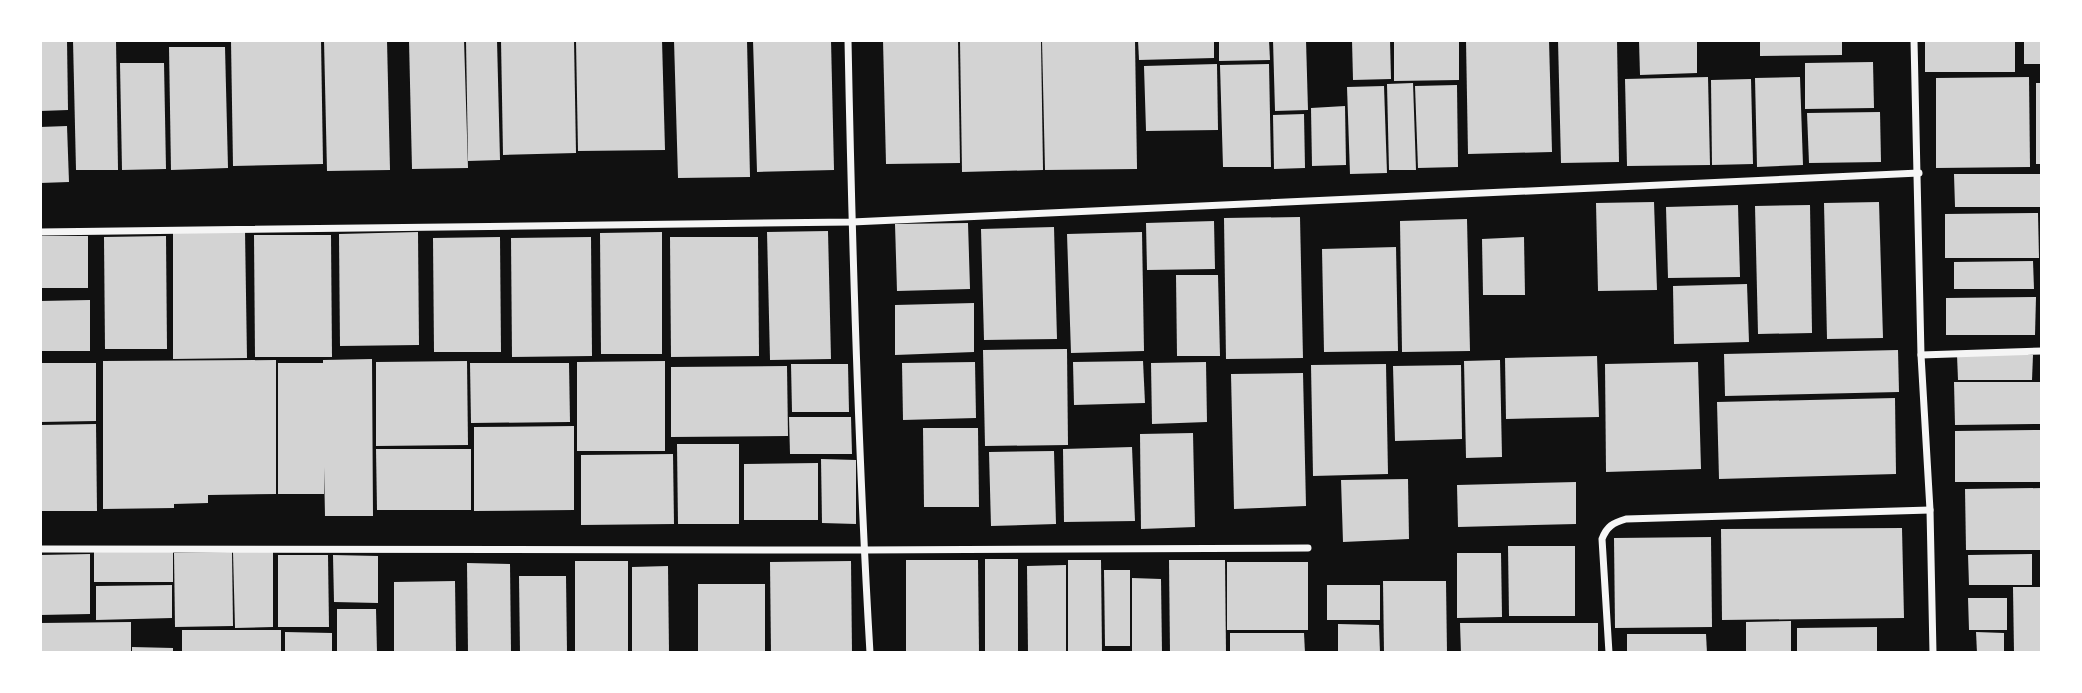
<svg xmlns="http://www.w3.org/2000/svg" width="2082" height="693" viewBox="0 0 2082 693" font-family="'Work Sans',sans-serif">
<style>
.building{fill:#d3d3d3}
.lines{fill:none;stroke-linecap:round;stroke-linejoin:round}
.minor{stroke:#f5f5f5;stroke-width:7}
</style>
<rect width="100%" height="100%" fill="#111"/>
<g class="building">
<path d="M40 40H67L68 110 40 111Z"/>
<path d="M73 40H116L118 170H76Z"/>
<path d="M321 40 323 164 233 166 231 41Z"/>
<path d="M324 40H387L390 170 327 171Z"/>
<path d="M409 40H464L468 168 412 169Z"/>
<path d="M466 40H497L500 160 468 161Z"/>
<path d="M501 40H574L576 153 503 155Z"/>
<path d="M576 40H662L665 150 578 151Z"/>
<path d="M674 40H747L750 177 678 178Z"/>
<path d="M753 40H831L834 170 757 172Z"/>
<path d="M883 40H958L960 163 886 164Z"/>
<path d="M960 40H1041L1043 170 962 172Z"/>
<path d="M1042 40H1135L1137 169 1045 170Z"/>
<path d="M1138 40H1214V58L1139 60Z"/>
<path d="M1219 40H1269L1270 60 1219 61Z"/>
<path d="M1273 40H1306L1308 110 1275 111Z"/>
<path d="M1352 40H1390L1391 79 1353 80Z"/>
<path d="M1394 40H1459V80L1394 81Z"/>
<path d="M1466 40H1549L1552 152 1468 154Z"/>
<path d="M1558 40H1617L1619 162 1561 163Z"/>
<path d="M1639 40H1697V73L1640 75Z"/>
<path d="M1760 40H1842V55L1760 56Z"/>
<rect x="1925" y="40" width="90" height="32"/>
<rect x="2024" y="40" width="18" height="24"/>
<path d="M169 47H225L228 168 171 170Z"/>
<path d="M1873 62 1874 108 1805 109V63Z"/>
<path d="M120 63H164L166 169 122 170Z"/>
<path d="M1217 64 1218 130 1146 131 1144 66Z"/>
<path d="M1269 64 1271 167H1223L1220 65Z"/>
<path d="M1708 77 1710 165 1627 166 1625 79Z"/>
<path d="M1800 77 1803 165 1757 167 1755 78Z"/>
<path d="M2029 77 2030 167 1936 168V78Z"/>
<path d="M1751 79 1753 164 1712 165 1711 80Z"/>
<path d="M1413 83 1416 170H1389L1387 84Z"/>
<rect x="2036" y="83" width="6" height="81"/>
<path d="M1457 85 1458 167 1418 168 1415 86Z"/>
<path d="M1384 86 1387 173 1350 174 1347 87Z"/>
<path d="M1345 106 1346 165 1312 166 1311 108Z"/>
<path d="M1880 112 1881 162 1809 163 1807 113Z"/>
<path d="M1304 114 1305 168 1274 169 1273 115Z"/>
<path d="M67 126 69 182 40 183V127Z"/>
<path d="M1954 174H2042V207H1955Z"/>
<path d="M1654 202 1657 290 1598 291 1596 203Z"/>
<path d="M1879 202 1883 338 1827 339 1824 203Z"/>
<path d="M1738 205 1740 277 1668 278 1666 207Z"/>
<path d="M1810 205 1812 333 1758 334 1755 206Z"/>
<path d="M2038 213 2039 258H1945V214Z"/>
<path d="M1300 217 1303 358 1226 359 1224 218Z"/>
<path d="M1467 219 1470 351 1402 352 1400 221Z"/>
<path d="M1214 221 1215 269 1147 270 1146 223Z"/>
<path d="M968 223 970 289 897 291 895 224Z"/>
<path d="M1054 227 1057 339 984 340 981 229Z"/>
<path d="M245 231 247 358 173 359V232Z"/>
<path d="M828 231 831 359 770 360 767 232Z"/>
<path d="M418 232 419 345 340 346 339 234Z"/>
<path d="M662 232V354H601L600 233Z"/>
<path d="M1142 232 1144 351 1071 353 1067 234Z"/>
<path d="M254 235H331L332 357H255Z"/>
<rect x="40" y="236" width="48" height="52"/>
<path d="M166 236 167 349H105L104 237Z"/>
<path d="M500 237 501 352H434L433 238Z"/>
<path d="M591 237 592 356 512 357 511 238Z"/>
<path d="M670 237H758L759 356 671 357Z"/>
<path d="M1524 237 1525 295H1483L1482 239Z"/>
<path d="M1396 247 1398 351 1324 352 1322 249Z"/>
<path d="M2033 261 2034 289H1954V262Z"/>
<path d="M1176 275H1218L1220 356H1177Z"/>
<path d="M1747 284 1749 342 1674 344 1673 286Z"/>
<path d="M2036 297 2035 335H1946V298Z"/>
<path d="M90 300V351H40V301Z"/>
<path d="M974 303V352L895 355V305Z"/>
<path d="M1067 349 1068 445 985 446 983 350Z"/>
<path d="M1898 350 1899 392 1725 396 1724 354Z"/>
<path d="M1957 355H2033L2032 380H1958Z"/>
<path d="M1597 356 1599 417 1506 419 1505 358Z"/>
<path d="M372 359 373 516H325L324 467V494H278V363H323V360Z"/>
<path d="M276 360V494L208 495V503L174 504V508L103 509V361Z"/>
<path d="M1500 360 1502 457 1466 458 1464 361Z"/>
<path d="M467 361 468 445 376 446V362Z"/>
<path d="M665 361V451H577V362Z"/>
<path d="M1143 361 1145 403 1074 405 1073 362Z"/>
<path d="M975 362 976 418 903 420 902 363Z"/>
<path d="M1206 362 1207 422 1152 424 1151 363Z"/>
<path d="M1698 362 1701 469 1606 472 1605 364Z"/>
<path d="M40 363H96V421L40 422Z"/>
<path d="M470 363H569L570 422 471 423Z"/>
<path d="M791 364H848L849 412H792Z"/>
<path d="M1386 364 1388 474 1313 476 1311 365Z"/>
<path d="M1461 365 1462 439 1395 441 1393 366Z"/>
<path d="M787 366 788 436 671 437V367Z"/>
<path d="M1303 373 1306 506 1234 509 1231 374Z"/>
<path d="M1954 382H2042V424L1955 425Z"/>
<path d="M1895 398 1896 474 1719 479 1717 402Z"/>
<path d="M789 417H851L852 454H790Z"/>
<path d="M96 424 97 511H40V425Z"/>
<path d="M574 426V510L474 511V427Z"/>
<path d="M923 428H978L979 507H924Z"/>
<path d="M2042 430V482H1955V431Z"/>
<path d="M1193 433 1195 527 1141 529 1140 434Z"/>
<path d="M677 444H739V524H678Z"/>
<path d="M1132 447 1135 521 1064 522 1063 449Z"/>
<path d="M376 449H471V510H377Z"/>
<path d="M1054 451 1056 524 991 526 989 452Z"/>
<path d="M673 454 674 524 581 525V455Z"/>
<path d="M821 459 856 460V524L822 523Z"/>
<path d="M818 463V520H744V464Z"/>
<path d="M1408 479 1409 539 1343 542 1341 480Z"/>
<path d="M1576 482V524L1458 527 1457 485Z"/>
<path d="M2042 488V550H1966L1965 489Z"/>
<path d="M1902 528 1904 618 1722 620 1721 529Z"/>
<path d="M1711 537 1712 627 1615 628 1614 538Z"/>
<path d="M1508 546H1575V616H1509Z"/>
<path d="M273 551V627L235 628 233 552Z"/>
<rect x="94" y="552" width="79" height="30"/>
<path d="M232 552 233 626 175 627 174 553Z"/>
<path d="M1457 553H1501L1502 617 1457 618Z"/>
<path d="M90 554V614L40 615V555Z"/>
<path d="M2032 554V585H1969L1968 555Z"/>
<path d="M278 555H328L329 627H278Z"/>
<path d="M333 555 378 556V603L334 602Z"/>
<rect x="985" y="559" width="33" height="94"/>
<path d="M906 560H978L979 653H906Z"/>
<path d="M1068 560H1101L1102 653H1068Z"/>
<path d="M1169 560H1225L1226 653H1170Z"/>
<rect x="575" y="561" width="53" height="92"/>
<path d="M851 561 852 653H771L770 562Z"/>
<rect x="1227" y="562" width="81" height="68"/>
<path d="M467 563 510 564 511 653H468Z"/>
<path d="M1066 565V653H1028L1027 566Z"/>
<path d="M668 566 669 653H632V567Z"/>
<path d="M1104 570H1130V646H1105Z"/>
<path d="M519 576H566L567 653H520Z"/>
<path d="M1132 578 1161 579 1162 653H1132Z"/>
<path d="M455 581 456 653H394V582Z"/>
<path d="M1383 581H1446L1447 653H1384Z"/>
<rect x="698" y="584" width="67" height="69"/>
<path d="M172 585V618L96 620V586Z"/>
<rect x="1327" y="585" width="53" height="35"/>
<path d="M2013 587H2042V653H2014Z"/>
<path d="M1968 598H2007V630H1969Z"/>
<path d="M337 609H376L377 653H337Z"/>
<path d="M1791 621V653H1746V622Z"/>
<path d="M131 622V653H40V623Z"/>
<path d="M1460 623H1598V653H1461Z"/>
<path d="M1338 624 1379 625 1380 653H1338Z"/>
<path d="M1877 627V653H1797V628Z"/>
<rect x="182" y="630" width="99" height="23"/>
<path d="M285 632 332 633V653H285Z"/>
<path d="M1976 632 2004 633V653H1977Z"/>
<path d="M1230 633H1304L1305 653H1230Z"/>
<path d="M1627 634H1706L1707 653H1627Z"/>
<path d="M132 647 173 648V653H132Z"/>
</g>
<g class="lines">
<g class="minor">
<path d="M848 40C852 245 858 449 870 653"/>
<path d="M1914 40 1921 355 1930 510 1933 653"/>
<path d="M40 232 852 222 1919 173"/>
<path d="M1921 355 2042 351"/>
<path d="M40 549 864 550 1308 548"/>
<path d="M1609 653 1602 539C1607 526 1613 523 1626 519L1930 510"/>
</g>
</g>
<rect width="2082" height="693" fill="none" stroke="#ffffff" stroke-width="84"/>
</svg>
